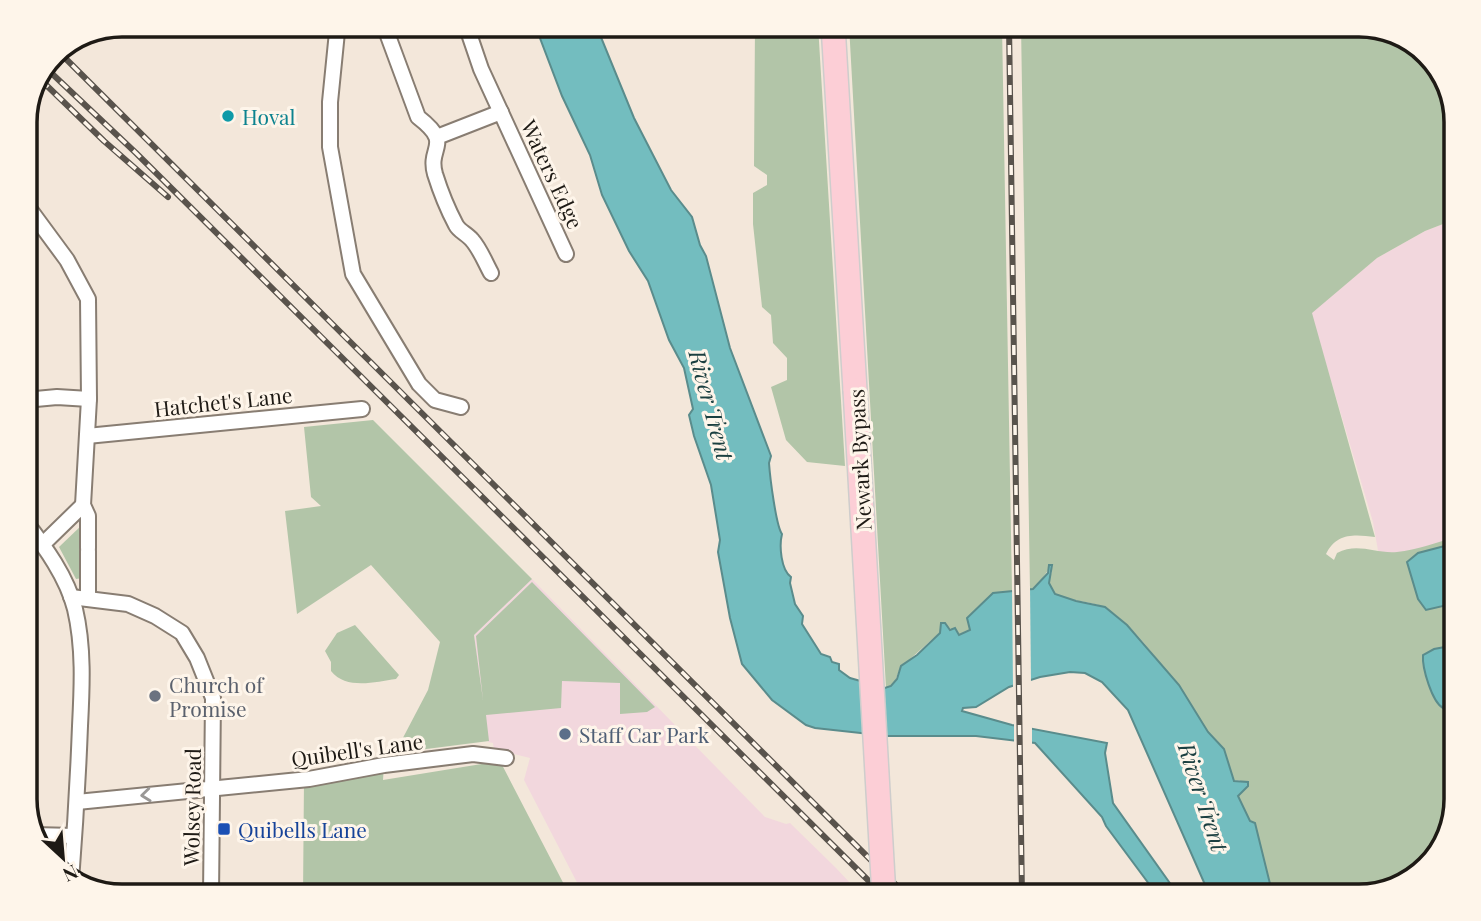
<svg xmlns="http://www.w3.org/2000/svg" width="1481" height="921" viewBox="0 0 1481 921" font-family="'Playfair Display',serif">
<style>
.industrial{fill:#f2d7dd}
.green{fill:#b2c5a8}
.water{fill:#73bdbf;stroke:#5a8c8c;stroke-width:2}
.pier{fill:#f3e7da}
.lines{fill:none;stroke-linecap:round;stroke-linejoin:round}
.minor-casing{stroke:#887d72;stroke-width:18}
.trunk-casing{stroke:#cecdcc;stroke-width:26}
.minor{stroke:#fff;stroke-width:14}
.trunk{stroke:#fcced6;stroke-width:23}
.rail-casing{stroke:#59534c;stroke-width:6}
.rail{stroke:#fef5ea;stroke-width:3.5;stroke-dasharray:10;stroke-linecap:butt}
.trunk-bridge-casing{stroke:#cecdcc;stroke-width:26;stroke-linecap:butt}
.trunk-bridge{stroke:#fcced6;stroke-width:23}
.oneway{stroke:#9a9896}
.culture-dot{fill:#0f9aa8;stroke:#fef5ea;stroke-width:2.5}
.worship-dot{fill:#6b7280;stroke:#fef5ea;stroke-width:2.5}
.service-dot{fill:#5c6f8a;stroke:#fef5ea;stroke-width:2.5}
.transit-dot{fill:#1a4fb4;stroke:#fef5ea;stroke-width:2.5}
.labels{text-anchor:middle;dominant-baseline:central;stroke-width:6;stroke-linejoin:round;paint-order:stroke}
.culture-label{font-size:21px;fill:#0d838f;stroke:#fef5ea;text-anchor:start}
.street-label{font-size:21px;fill:#1e1a15;stroke:#fef5ea}
.worship-label{font-size:21px;fill:#5b616d;stroke:#fef5ea;text-anchor:start}
.service-label{font-size:21px;fill:#4e5e75;stroke:#fef5ea;text-anchor:start}
.transit-label{font-size:21px;fill:#164399;stroke:#fef5ea;text-anchor:start}
.water-label{font-size:23px;font-style:italic;fill:#1b3f40;stroke:#fef5ea}
.rim{fill:none;stroke:#1e1a15;stroke-width:3.5}
</style>
<rect width="100%" height="100%" fill="#f3e7da"/>
<g class="industrial">
<path d="M1456 219V800L1440 853 1410 734 1373 522 1311 313 1377 258 1425 231Z"/>
<path d="M532 579 765 817 786 824 790 823 836 868 852 885 853 896H584L524 780 530 758 494 749 493 743 488 742 474 635Z"/>
</g>
<g class="green">
<path d="M755 25H818L845 466 807 462 786 440 771 387 787 380V358L773 343 771 315 762 307 753 224V193L767 185V175L754 166Z"/>
<path d="M849 25H1002L1012 591 993 593 967 618 970 630 959 635 947 626 900 668 894 684 886 688Z"/>
<path d="M1021 25H1359L1413 41 1444 73 1456 116V219L1425 231 1377 258 1312 313 1375 537C1354 534 1336 533 1326 554L1334 560 1337 553C1358 542 1375 554 1397 552 1417 550 1437 542 1456 537V800L1440 853 1408 884 1360 896H1273L1255 824 1250 821 1238 796 1248 786 1239 780 1234 781C1228 758 1223 750 1208 732 1188 700 1136 622 1103 607 1088 600 1070 602 1055 594L1049 583 1052 570 1049 569 1036 587 1030 590Z"/>
<path d="M373 420 532 579 474 635 483 700 476 636 532 582 655 707 647 712 620 714V683L562 681 561 708 486 715 489 741 395 753 428 690 440 642 371 565 297 614 285 511 321 506 311 497 304 427Z"/>
<path d="M83 524V578L76 579 59 547Z"/>
<path d="M355 625 399 675 396 679C375 682 346 690 331 671V662L325 651 337 633Z"/>
<path d="M500 761 570 896H303L304 779 384 765 383 780Z"/>
</g>
<g class="water">
<path d="M535 25H596L634 118 671 190 692 217 700 245 706 256 730 348 771 456 769 463C770 477 776 526 782 534 779 546 781 570 791 577L790 583 795 604 803 616 802 624 821 654 830 657 832 662 839 664V670L850 678 885 688 891 686 897 679 901 666 917 655 940 633 941 623H945L950 630 955 628 959 635 970 630 967 618 993 593 1033 589 1048 573 1049 565H1052L1049 583 1055 594 1076 601 1105 607 1127 625 1179 685 1208 732 1224 749 1234 781 1248 782V786L1238 796 1250 821 1255 823 1273 896H1210L1128 710 1102 682 1085 673 1070 672 1040 677 1009 687 976 707 963 708 962 711 1012 725 1107 743 1105 753 1113 803 1179 896H1158L1106 826 1102 817 1035 743 976 736H888L815 728 806 725 772 700 742 664 730 618 718 552 720 540 711 485 694 436 689 415 693 409 684 368 669 340 648 281 629 251 602 195 590 155 562 96Z"/>
<path d="M1456 543V603L1426 610 1418 599 1407 562 1418 553Z"/>
<path d="M1456 645V707L1443 708C1432 702 1422 668 1423 655L1434 649Z"/>
</g>
<g class="pier">
<path d="M1030 586 1031 684 1013 689 1012 587Z"/>
<path d="M1014 721 1032 724V746L1014 743Z"/>
</g>
<g class="lines">
<defs>
<g id="minor">
<path d="M336 25 337 32 330 102V147L353 274 419 384 435 400 461 407"/>
<path d="M384 25 418 117C454 145 427 146 435 174 440 190 448 210 456 225 459 231 467 234 472 240 480 249 485 262 491 273"/>
<path d="M466 25 481 69 566 254"/>
<path d="M437 137 501 112"/>
<path d="M25 203 67 260 88 299 89 399 83 505 88 516V548"/>
<path d="M25 400 57 397 89 399"/>
<path d="M87 436 362 409"/>
<path d="M25 521C45 547 67 577 75 609 84 647 82 687 80 726 78 778 75 830 71 881"/>
<path d="M43 544 83 505"/>
<path d="M71 597 128 604 155 616 182 633 197 658 213 698 211 896"/>
<path d="M88 598V551"/>
<path d="M77 802 309 779 384 765 473 754 506 758"/>
<path d="M34 835 74 836"/>
</g>
<path id="trunk" d="M833 25 855 390"/>
</defs>
<use href="#minor" class="minor-casing"/>
<use href="#trunk" class="trunk-casing"/>
<use href="#minor" class="minor"/>
<use href="#trunk" class="trunk"/>
<defs>
<g id="rail">
<path d="M1009 25 1022 896"/>
<path d="M58 51 907 896"/>
<path d="M46 68 136 153 884 896"/>
<path d="M41 80 104 141 168 197"/>
</g>
</defs>
<use href="#rail" class="rail-casing"/>
<use href="#rail" class="rail"/>
<defs>
<path id="trunk-bridge" d="M855 390 884 896"/>
</defs>
<use href="#trunk-bridge" class="trunk-bridge-casing"/>
<use href="#trunk-bridge" class="trunk-bridge"/>
</g>
<defs><path id="oneway-chevron" d="M-2-3.5L2.5 0L-2 3.5" fill="none" stroke-width="1.6" stroke-linecap="round" stroke-linejoin="round" transform="scale(1.75)"/></defs>
<use class="oneway" href="#oneway-chevron" transform="translate(146 795) rotate(174)"/>
<circle class="culture-dot" cx="228" cy="116" r="7"/>
<circle class="worship-dot" cx="155" cy="696" r="7"/>
<circle class="service-dot" cx="565" cy="734" r="7"/>
<rect class="transit-dot" x="217" y="822" width="14" height="14" rx="3.5"/>
<g class="labels">
<g class="culture-label">
<text x="242" y="116">Hoval</text>
</g>
<g class="street-label">
<text transform="translate(553 174) rotate(65)">Waters Edge</text>
<text transform="translate(223 401) rotate(-6)">Hatchet's Lane</text>
<text transform="translate(859 460) rotate(-93)">Newark Bypass</text>
<text transform="translate(357 749) rotate(-8)">Quibell's Lane</text>
<text transform="translate(191 807) rotate(-89)">Wolsey Road</text>
</g>
<g class="worship-label">
<text x="169" y="684">Church of<tspan x="169" dy="24">Promise</tspan></text>
</g>
<g class="service-label">
<text x="579" y="734">Staff Car Park</text>
</g>
<g class="transit-label">
<text x="238" y="829">Quibells Lane</text>
</g>
<g class="water-label">
<text transform="translate(712 405) rotate(75)">River Trent</text>
<text transform="translate(1204 797) rotate(72)">River Trent</text>
</g>
</g>
<path d="M0 0H1481V921H0ZM122 37H1359A85 85 0 0 1 1444 122V799A85 85 0 0 1 1359 884H122A85 85 0 0 1 37 799V122A85 85 0 0 1 122 37Z" fill="#fef5ea" fill-rule="evenodd"/>
<path class="rim" d="M122 37H1359A85 85 0 0 1 1444 122V799A85 85 0 0 1 1359 884H122A85 85 0 0 1 37 799V122A85 85 0 0 1 122 37Z"/>
<g transform="translate(63 858) rotate(154)" stroke="#fef5ea" stroke-width="5" paint-order="stroke">
<path d="M0-5L12 26L0 18L-12 26Z" fill="#1e1a15"/>
<text y="-10" font-size="19" font-weight="bold" text-anchor="middle" fill="#1e1a15">N</text>
</g>
</svg>
